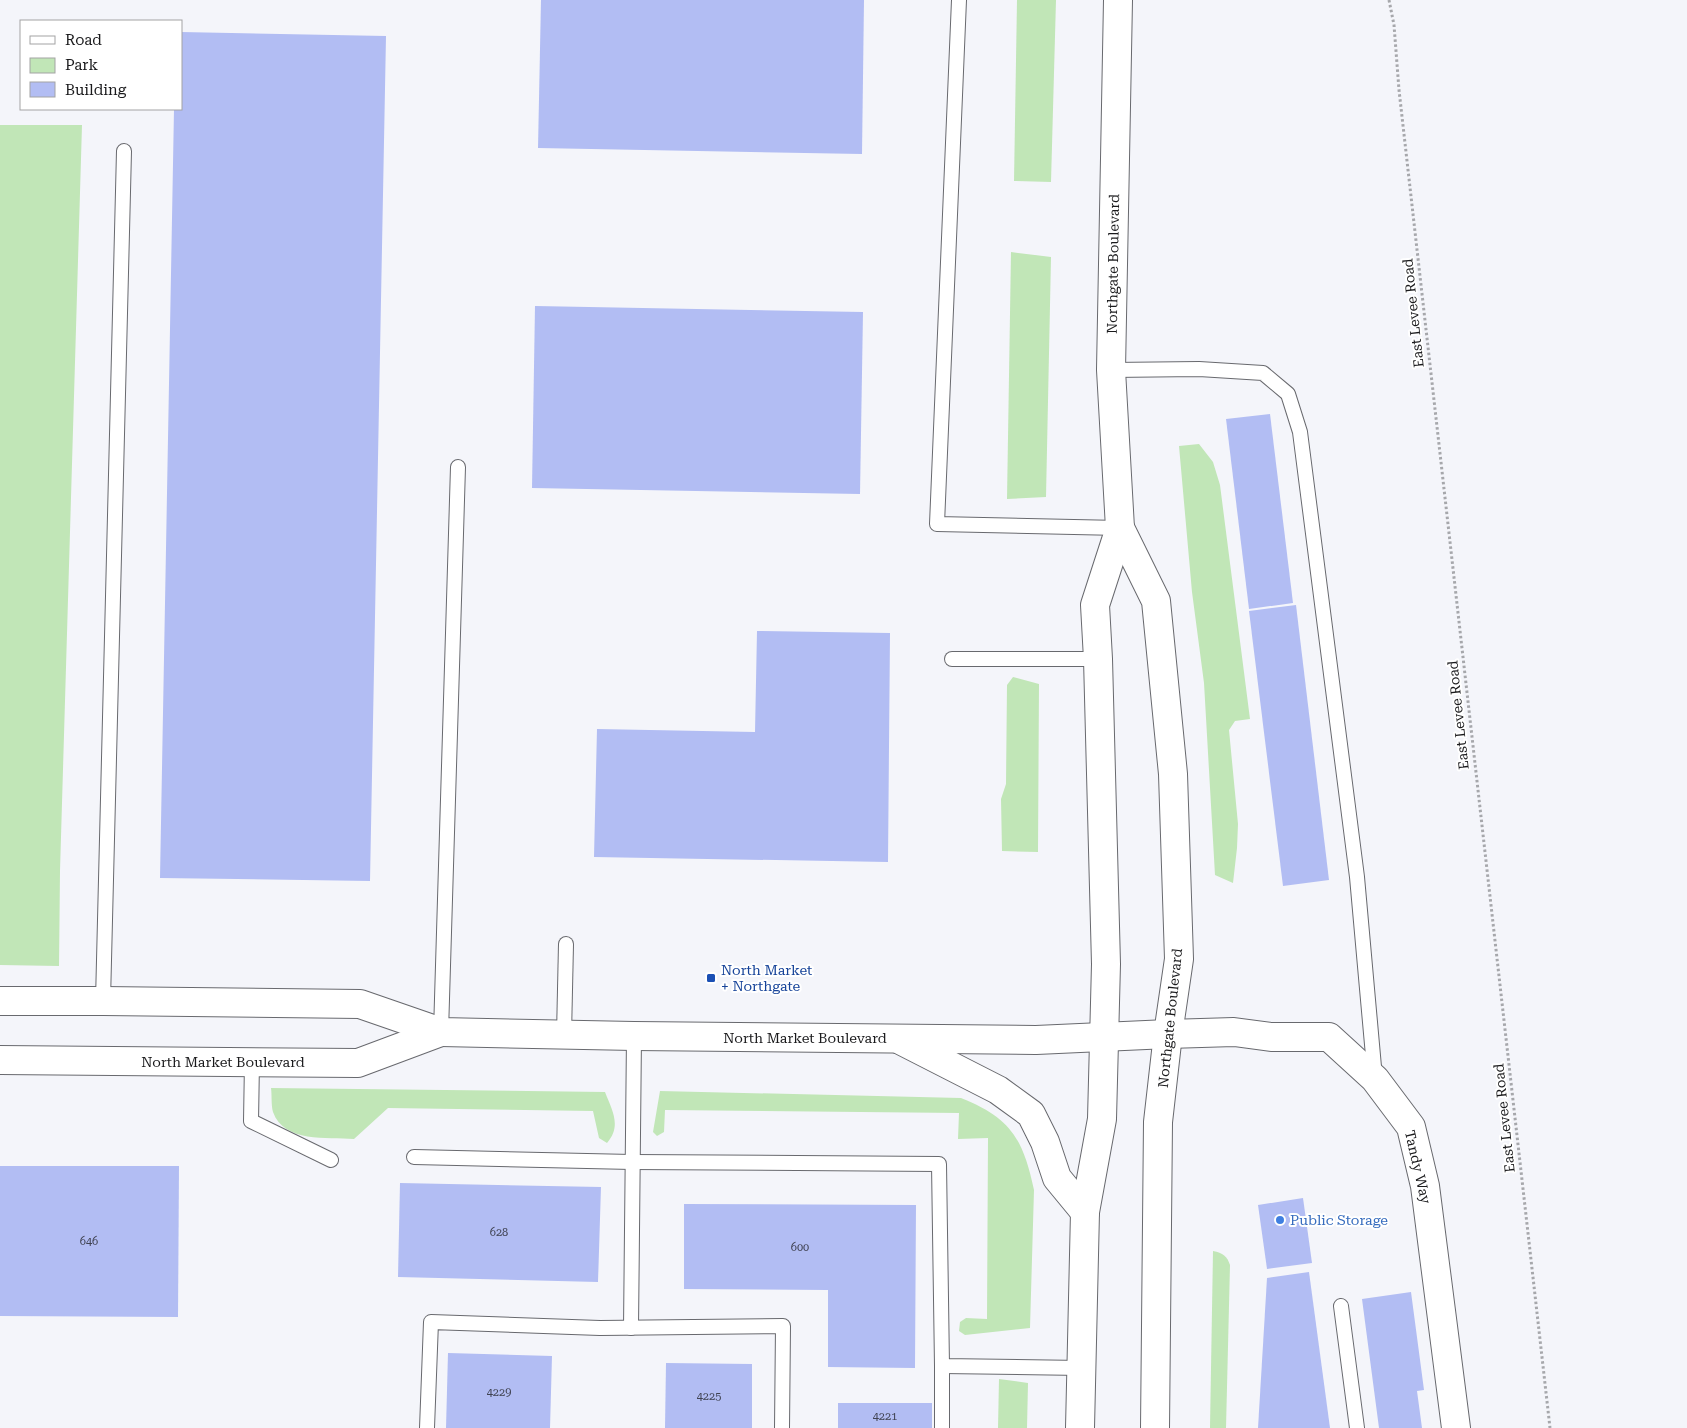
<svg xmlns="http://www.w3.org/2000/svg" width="1687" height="1428" viewBox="0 0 1687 1428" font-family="'Roboto Serif',serif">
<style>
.green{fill:#c1e6b7}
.building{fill:#b2bdf3}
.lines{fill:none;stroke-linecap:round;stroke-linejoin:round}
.lane-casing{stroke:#68696e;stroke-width:16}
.street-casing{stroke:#68696e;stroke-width:30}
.secondary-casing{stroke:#68696e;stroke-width:30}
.path{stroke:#a6a7ab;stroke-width:3;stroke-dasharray:2.5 2.5;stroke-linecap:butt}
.lane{stroke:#fff;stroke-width:14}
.street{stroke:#fff;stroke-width:28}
.secondary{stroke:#fff;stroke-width:28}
.transit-dot{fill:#1a4fb4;stroke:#fff;stroke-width:2}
.shop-dot{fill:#3f7fe0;stroke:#fff;stroke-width:2}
.labels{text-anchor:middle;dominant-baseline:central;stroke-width:4;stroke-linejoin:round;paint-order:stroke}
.number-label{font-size:11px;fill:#404352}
.street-label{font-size:14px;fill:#1a1a1c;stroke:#fff}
.transit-label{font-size:14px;fill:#164399;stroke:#fff;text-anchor:start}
.shop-label{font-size:14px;fill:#366cbe;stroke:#fff;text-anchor:start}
</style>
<rect width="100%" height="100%" fill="#f4f5fa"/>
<g class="green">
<path d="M1017 0H1056L1051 182 1014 181Z"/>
<path d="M0 125H82L60 871 59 966 0 965Z"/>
<path d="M1011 252 1051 257 1046 497 1007 499Z"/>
<path d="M1199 444 1213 462 1220 485 1250 719 1235 721 1229 730 1238 824 1237 848 1233 883 1215 875 1204 683 1192 592 1179 446Z"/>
<path d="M1013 677 1039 684 1038 852 1002 851 1001 799 1006 784 1007 685Z"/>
<path d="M271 1088 605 1092C612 1110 622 1126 607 1143L599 1138 593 1111 388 1108 354 1139C327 1137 284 1143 273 1112 271 1105 272 1095 271 1088Z"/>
<path d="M660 1091 961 1098C1011 1118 1023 1139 1034 1190L1030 1328 965 1335 959 1331 960 1322 966 1318 987 1319 988 1138 958 1139 959 1113 665 1110 664 1132 657 1136 653 1132Z"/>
<path d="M1213 1251C1223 1253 1227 1256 1230 1265L1226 1428H1210Z"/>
<path d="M999 1379 1028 1383 1027 1428H998Z"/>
</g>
<g class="building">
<path d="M541 0H864L862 154 538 148Z"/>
<path d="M181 32 386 36 370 881 160 878 174 109H181Z"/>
<path d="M535 306 863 312 860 494 532 488Z"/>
<path d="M1270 414 1293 603 1249 609 1226 419Z"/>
<path d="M1296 605 1329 880 1283 886 1249 611Z"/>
<path d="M757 631 890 633 888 862 594 857 597 729 755 732Z"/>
<path d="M0 1166H179L178 1317 0 1316Z"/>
<path d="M400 1183 601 1187 598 1282 398 1277Z"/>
<path d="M1303 1198 1312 1263 1267 1269 1258 1205Z"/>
<path d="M684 1204 916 1205 915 1368 828 1367V1290L684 1289Z"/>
<path d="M1309 1272 1330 1428H1258L1267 1278Z"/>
<path d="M1411 1292 1424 1390 1417 1391 1422 1428H1379L1362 1299Z"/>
<path d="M448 1353 552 1356 550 1428H446Z"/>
<path d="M666 1363 752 1364V1428H665Z"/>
<rect x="838" y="1403" width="94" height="25"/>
</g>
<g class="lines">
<defs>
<g id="lane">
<path d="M959 0 937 524 1120 528"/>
<path d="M1111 370 1199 369 1263 373 1288 394 1300 432 1357 877 1375 1078"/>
<path d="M952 659H1098"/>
<path d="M103 1001 124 151"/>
<path d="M441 1032 458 467"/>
<path d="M564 1035 566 944"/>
<path d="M252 1062 251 1121 331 1160"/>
<path d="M414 1157 632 1162 939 1164 942 1366 1082 1368"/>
<path d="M1341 1306 1357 1428"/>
<path d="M631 1328 634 1036"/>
<path d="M427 1428 431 1322 600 1328 783 1326 782 1428"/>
<path d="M942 1428V1366"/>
</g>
<path id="street" d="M1168 1034 1234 1032 1271 1037H1329L1375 1079 1411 1127 1425 1186 1456 1428"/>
<g id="secondary">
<path d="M1120 528 1156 601 1173 774 1179 959 1168 1034 1158 1122 1155 1428"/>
<path d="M0 1001H103L360 1004 441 1032 634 1036 1036 1040 1168 1034"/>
<path d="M902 1041 998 1090 1031 1114 1045 1142 1057 1178 1085 1212"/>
<path d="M0 1060 358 1063 441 1032"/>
<path d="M1080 1428 1085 1212 1102 1119 1106 964 1098 659 1095 605 1120 528 1111 370 1118 0"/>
</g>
</defs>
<use href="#lane" class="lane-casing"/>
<use href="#street" class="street-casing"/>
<use href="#secondary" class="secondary-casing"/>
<path class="path" d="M1389 0 1394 25 1399 90 1550 1428"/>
<use href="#lane" class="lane"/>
<use href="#street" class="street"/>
<use href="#secondary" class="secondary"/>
</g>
<rect class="transit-dot" x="706" y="973" width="10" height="10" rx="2.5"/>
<circle class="shop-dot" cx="1280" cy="1220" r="5"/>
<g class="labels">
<g class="number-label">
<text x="499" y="1232">628</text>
<text x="89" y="1241">646</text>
<text x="800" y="1247">600</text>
<text x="499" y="1392">4229</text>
<text x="709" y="1396">4225</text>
<text x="885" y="1416">4221</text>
</g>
<g class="street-label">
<text transform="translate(1113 264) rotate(-89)">Northgate Boulevard</text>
<text transform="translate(1413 313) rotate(-96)">East Levee Road</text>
<text transform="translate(1458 715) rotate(-96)">East Levee Road</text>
<text transform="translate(1170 1018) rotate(-84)">Northgate Boulevard</text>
<text x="805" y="1038">North Market Boulevard</text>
<text x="223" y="1062">North Market Boulevard</text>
<text transform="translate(1504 1118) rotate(-96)">East Levee Road</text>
<text transform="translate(1418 1167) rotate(77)">Tandy Way</text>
</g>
<g class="transit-label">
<text x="721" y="970">North Market<tspan x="721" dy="16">+ Northgate</tspan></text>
</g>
<g class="shop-label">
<text x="1290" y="1220">Public Storage</text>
</g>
</g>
<rect x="20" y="20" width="162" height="90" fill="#ffffff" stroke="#a3a3a4"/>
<rect x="30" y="36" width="25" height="8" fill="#ffffff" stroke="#a3a3a4"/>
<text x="65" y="45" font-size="15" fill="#1a1a1c">Road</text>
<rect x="30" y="58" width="25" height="15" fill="#c1e6b7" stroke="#a3a3a4"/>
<text x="65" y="70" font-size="15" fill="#1a1a1c">Park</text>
<rect x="30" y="82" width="25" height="15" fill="#b2bdf3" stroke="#a3a3a4"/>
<text x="65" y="95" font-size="15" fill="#1a1a1c">Building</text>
</svg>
